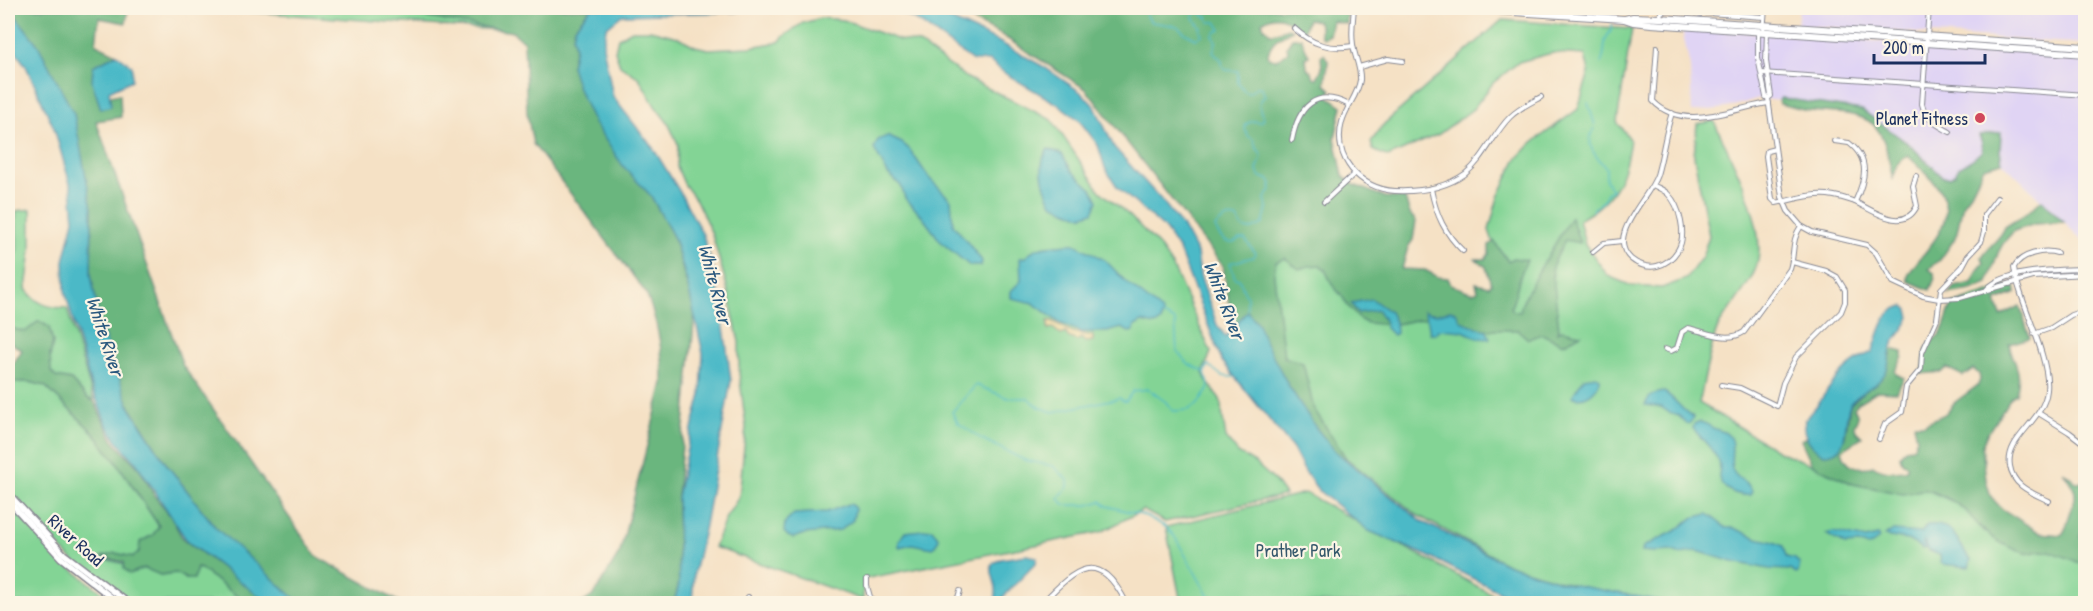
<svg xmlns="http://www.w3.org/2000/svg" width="2093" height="611" viewBox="0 0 2093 611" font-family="'Patrick Hand',sans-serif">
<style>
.built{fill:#e0d4f4}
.green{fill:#83d495;stroke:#4f827a;stroke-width:1.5}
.forest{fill:#6ab67e;stroke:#42726e;stroke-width:1.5}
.sand{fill:#eeda9e;stroke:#84847e;stroke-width:1.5}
.water{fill:#4cb9c7;stroke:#347492;stroke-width:1.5}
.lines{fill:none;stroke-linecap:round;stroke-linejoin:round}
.stream{stroke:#4cb9c7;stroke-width:1.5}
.street-casing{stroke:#888892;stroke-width:6}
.secondary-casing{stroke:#888892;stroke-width:8}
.primary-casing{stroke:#888892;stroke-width:8}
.street{stroke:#fff;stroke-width:4}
.secondary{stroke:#fff;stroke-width:5}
.primary{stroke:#fff;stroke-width:6}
.poi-dot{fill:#d1495b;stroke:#fcf5e5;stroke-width:2}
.labels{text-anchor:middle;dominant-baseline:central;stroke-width:4.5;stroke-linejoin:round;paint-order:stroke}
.poi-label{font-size:18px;fill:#1b2f5e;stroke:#fcf5e5;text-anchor:end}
.street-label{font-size:18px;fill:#1b2f5e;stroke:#fcf5e5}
.park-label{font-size:18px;fill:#35586c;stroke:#fcf5e5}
.water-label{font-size:20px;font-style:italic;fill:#2a587e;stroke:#fcf5e5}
</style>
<rect width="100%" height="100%" fill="#fcf5e5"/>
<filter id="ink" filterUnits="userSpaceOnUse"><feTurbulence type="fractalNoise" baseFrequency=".0167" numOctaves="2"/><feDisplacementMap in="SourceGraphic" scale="12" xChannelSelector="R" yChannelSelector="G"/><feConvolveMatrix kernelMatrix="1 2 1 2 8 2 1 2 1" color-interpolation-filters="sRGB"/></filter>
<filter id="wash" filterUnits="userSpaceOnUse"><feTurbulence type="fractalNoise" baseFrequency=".008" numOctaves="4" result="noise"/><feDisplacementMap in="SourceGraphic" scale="24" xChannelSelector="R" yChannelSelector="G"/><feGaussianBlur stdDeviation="1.35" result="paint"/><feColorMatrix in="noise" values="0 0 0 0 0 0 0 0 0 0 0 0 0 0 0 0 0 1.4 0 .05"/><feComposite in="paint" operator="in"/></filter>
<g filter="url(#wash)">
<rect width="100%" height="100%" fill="#f5e1c5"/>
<g class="built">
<path d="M1799 8H2085V44L1797 25Z"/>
<path d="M1684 28 2085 55V243L2002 162 1977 169 1951 191 1875 124 1852 112 1759 98 1727 108 1692 112 1690 67 1683 34Z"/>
</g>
<g class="green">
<path d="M200 8H574L524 32Z"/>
<path d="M821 18 844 20 899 40 918 43 967 78 1052 120 1100 191 1130 216 1159 246 1173 267 1211 352 1203 373 1207 381 1220 399 1226 438 1238 453 1255 463 1275 481 1285 495 1165 522 1143 510 1101 532 863 579V600L714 547 726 517 739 497 746 427 739 373V342L727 287 712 234 696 200 684 184 677 167 678 144 668 123 655 106 639 78 620 65 615 51 618 38 632 30H650L678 37 695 46 708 49 750 47 779 42 784 36 803 23Z"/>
<path d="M1502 20 1632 29 1617 122 1630 139C1625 178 1614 201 1579 220L1585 244 1608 276 1632 286 1662 288 1686 279 1702 257 1709 236 1694 156 1697 124 1714 121C1731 159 1765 219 1758 260 1755 280 1731 306 1720 323 1711 338 1704 384 1699 403L1780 452 1855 481 1921 487 2085 562V603H1672L1583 588 1509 565 1417 515 1346 458 1306 405 1271 339 1269 251 1491 302 1500 263 1489 230 1498 197 1516 160 1532 143 1578 109 1589 72 1585 55 1552 53 1519 62 1493 83 1473 109 1439 134 1388 157 1373 150 1371 142 1384 124Z"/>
<path d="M31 209V250L26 289C36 304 49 308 67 308L94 401 87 398 71 380C67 379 59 379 55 377 46 371 51 351 53 342L8 327V275L17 250 16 211Z"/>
<path d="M8 379 15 382H30L45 386 93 432 117 463 159 526 153 535 140 542 139 552 132 557 115 553 105 559 156 572 160 575 176 573 186 579 197 568 201 569 246 603H129L77 565 8 493Z"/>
<path d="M1305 493 1508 603H1181L1166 527Z"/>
<path d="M8 503 56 557 116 603H8Z"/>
</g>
<g class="forest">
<path d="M8 8H128L126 23 99 18 96 44 117 54 93 66 110 106V96L120 94 121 117 96 121 183 366 317 557 401 603H300L247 558 214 526 167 465 128 404 100 326 91 274 92 208 18 19Z"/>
<path d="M392 8H591L575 27 573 37 575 47 571 66 651 196 674 238 695 313 677 497 679 584 674 603H582L594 595 620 552 663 383C663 352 658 322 646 293L533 144 527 113 524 42 513 32 391 12Z"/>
<path d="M947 8H1319L1347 11V24L1332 21 1329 35 1323 38 1320 35V25L1317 21 1308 19 1304 31C1288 23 1282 9 1262 22L1264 27 1270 33H1274L1288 28 1292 30C1280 36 1269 42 1268 56L1271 59 1276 60 1288 52 1287 46 1292 38H1301L1309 56 1306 57 1307 69 1312 72 1314 78H1317L1322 68 1321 56 1324 54 1328 61 1325 84 1331 90 1328 96 1342 106 1335 138 1343 176 1354 185 1385 197 1405 198 1410 214 1416 221 1413 240 1408 247 1402 269 1425 270 1438 277 1448 278 1451 285 1473 293 1478 291 1476 283 1489 286 1491 284 1486 267 1476 259H1485L1489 254V245L1494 241 1508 261 1514 258 1527 260C1517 279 1518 290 1511 307L1513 311 1520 312 1522 303 1537 274 1571 217 1580 243 1565 240 1552 267 1559 329 1557 332 1562 330 1581 334 1563 344 1542 334 1528 339 1518 330H1489L1450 323 1432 317 1391 325 1368 323 1360 320 1347 305 1342 296 1333 286 1325 270 1320 265 1309 266 1299 269 1285 258 1276 262 1274 275 1284 357 1303 363 1314 409 1346 458 1340 465 1234 335 1223 266 1086 89 1000 34Z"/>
<path d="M1781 98 1862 110 1910 145 1943 177H1950L1955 174 1959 167 1973 159 1982 151V143L1979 135 2001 132 2000 151 2002 162 1984 167 1971 193 1963 203 1957 232 1954 240 1940 260 1929 269 1934 273 1935 278 1930 290 1908 281V276C1913 265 1923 256 1930 246 1963 205 1939 185 1908 156 1897 161 1894 169 1893 180 1889 164 1888 145 1878 130 1865 109 1825 114 1803 110 1796 108 1788 106 1780 104L1778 101Z"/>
<path d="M2042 200 2064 222 2035 224 2014 231 2004 242 1998 253 1988 283 1972 290 1948 294 1955 287 1972 283 1978 270 1984 263 1982 257C1988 246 2001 239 2005 227L2027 213Z"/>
<path d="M2006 286H2015L2016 293 1996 301 2001 316 2020 306 2030 338 2009 344C2014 365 2023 371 2016 394L2011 397 1987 434 1982 446 1986 480 1991 497 2002 509 2040 533 2061 535C2067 530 2066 525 2069 517 2077 492 2079 495 2063 471L2076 482H2085V522L2080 536 2085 542V566C2071 559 2059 553 2043 551 2036 550 2031 555 2025 553 2014 550 1997 542 1988 534 1980 528 1973 519 1966 511 1957 503 1938 492 1925 490 1917 489 1911 494 1903 494L1853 484 1823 470 1812 464 1801 440 1806 437 1813 446 1845 437 1850 405 1868 388 1881 379 1891 355V349L1903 352V357L1895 371 1896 374 1904 378 1896 392 1877 391 1859 402 1854 408 1858 417 1854 425 1856 431 1862 437 1842 450C1845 467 1859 470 1874 466 1883 472 1897 472 1907 469V465L1902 462 1900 456 1905 449 1913 448 1917 439 1914 424H1924L1945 414 1954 403 1978 385 1980 380 1979 374 1973 369 1963 376 1947 368 1942 372 1921 374C1926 363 1923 359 1926 350 1928 342 1934 340 1939 335 1947 326 1946 314 1953 304Z"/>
<path d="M39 321 49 327 53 342 50 355 51 372 56 377 71 380 87 398 94 401 114 442 139 468 155 496 171 517 183 539 270 603H246L201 569 197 568 194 579H186L176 573 160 575 144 568 130 574 124 569V562L101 557 115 553 133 557 139 552 140 542 153 535 159 526 117 463 93 432 45 386 30 382H15L8 379V364L14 363 22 350 8 341V327L25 332Z"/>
</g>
<path class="sand" d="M1048 321H1052L1072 332 1093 336V341L1085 342 1081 338 1077 341 1068 337 1066 333 1061 335 1053 328 1048 329Z"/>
<g class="water">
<path d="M591 8H748L736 12 622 15 606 28 603 46 613 97 653 148 680 192 703 235 716 278 725 334 731 381 705 525 694 573 692 603H674L679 584 677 497 688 444 701 395 703 353 687 282 674 238 651 196 623 166 594 123 579 91 571 66 575 47 573 37 575 27Z"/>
<path d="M893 8H924L962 25 999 42 1044 67 1082 93 1095 107 1114 147 1164 203 1184 229 1197 253 1200 275 1217 325 1226 337 1247 311 1258 324 1264 340 1290 388 1316 428 1335 451 1421 521 1509 565 1569 584 1672 603H1522L1428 556 1369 531 1319 491 1305 472 1293 449 1222 361 1179 250 1164 228 1118 188 1105 168 1098 145 1079 120 1059 105 1006 74 989 61H973L919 22Z"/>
<path d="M8 9 18 19 38 45 74 114 92 208 91 274 100 325 130 408 167 465 216 528 300 603H268L187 541 137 464 117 441 106 423 91 386 65 291 64 261 74 220 71 187 54 128 26 66 8 41Z"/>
<path d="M117 54 132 66V80L109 91 111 106 101 109 92 82 93 66Z"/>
<path d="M887 136 902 143 910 150 929 178 951 200 953 224 982 261 981 266H970L941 242 921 215 905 198 901 186 888 174 874 149 878 140Z"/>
<path d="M1048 149 1062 154 1072 171 1092 189 1098 201 1093 212 1084 215H1078L1052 204C1044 188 1036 165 1048 149Z"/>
<path d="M1068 244H1075L1105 260 1127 283 1163 312 1161 322 1155 325 1142 322 1135 326 1133 331 1129 332 1122 328 1106 332H1081L1060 323 1033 303 1011 298V291L1021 281 1020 258 1026 257C1035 244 1052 246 1068 244Z"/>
<path d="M1372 299 1390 312 1395 322 1396 333 1393 335 1386 328 1385 322 1378 310 1358 313 1351 303Z"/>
<path d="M1905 306 1908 310 1910 317C1906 329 1893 338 1891 350 1888 361 1890 370 1880 380 1871 388 1859 393 1851 403 1841 418 1854 456 1822 454 1813 447 1804 439 1804 427 1804 417 1813 411 1818 404 1834 380 1845 364 1872 352 1880 336 1881 309 1905 306Z"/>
<path d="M1450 310 1456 312 1461 321 1487 331 1490 339 1478 338 1463 331 1441 329 1434 334 1430 333 1428 322 1424 311C1431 315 1443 314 1450 310Z"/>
<path d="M1596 376 1600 378V381C1596 392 1584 402 1572 396L1584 378Z"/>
<path d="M1664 392C1674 397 1681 410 1693 417L1690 423 1687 424 1679 416 1670 413 1661 407 1645 405C1649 396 1653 393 1664 392Z"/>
<path d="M1698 422C1706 422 1708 426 1715 429 1718 430 1721 431 1724 432 1739 440 1727 459 1733 471 1738 481 1749 481 1752 491L1750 495C1738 496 1721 490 1719 477 1719 472 1721 467 1719 462 1713 448 1701 439 1693 428L1694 424Z"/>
<path d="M849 504 852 505 855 509 853 520 840 530 805 534 793 538 788 536 784 532 785 523 794 514 827 512Z"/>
<path d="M1708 514 1726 528H1734L1757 538 1774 542 1783 546 1786 557 1795 559 1800 564 1798 573 1796 574 1790 570 1769 569 1733 562 1697 551 1681 554 1673 551 1654 552 1642 551 1643 547 1677 530 1692 518Z"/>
<path d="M1927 525C1957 523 1955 541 1971 560L1969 567 1943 564 1941 563 1940 555 1927 550 1924 541 1923 544 1926 548 1923 549 1908 540 1885 536 1892 531 1921 533Z"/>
<path d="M932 529 939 539 933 548 912 544 899 547V541L905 532Z"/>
<path d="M1833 532 1866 539 1878 536 1879 539 1869 546 1858 544 1845 545 1826 534Z"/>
<path d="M1026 555 1037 557 1036 563 1003 597 1004 603H994C1001 584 989 577 992 564L1001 559Z"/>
</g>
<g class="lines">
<g class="stream">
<path d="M1147 8 1146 16 1151 22 1177 26 1185 33 1196 39 1202 35 1200 30 1201 28 1193 17 1195 13 1201 12 1203 16 1207 17 1209 22H1216L1221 30 1215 32 1213 35 1216 42 1213 51 1222 61V66L1226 70 1238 71V82L1245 92 1250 93 1255 88 1258 87H1261L1265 96C1257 101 1259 111 1264 118L1261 122 1253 121 1246 124 1245 129 1248 136 1254 140 1255 145 1262 156 1257 170 1259 176 1269 180 1272 184 1270 192 1265 198 1267 208 1263 224C1250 229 1246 236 1238 219 1228 215 1222 220 1215 227 1218 235 1223 243 1233 243L1240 239H1245L1255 253 1253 257 1230 263 1235 278 1239 279 1247 297V310"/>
<path d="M1601 63C1607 51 1601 41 1611 31V24"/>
<path d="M1588 103 1595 125"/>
<path d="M1592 211 1604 199 1607 193 1612 190 1606 181V168C1596 157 1583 144 1595 128"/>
<path d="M1163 315 1175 321 1177 351 1188 364 1205 372"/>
<path d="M1213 604 1175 537 1166 527 1146 516 1107 506 1101 501 1089 505H1065L1060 500 1059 497 1068 487V480L1053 466 1024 460 980 438 958 423 952 412 976 385 1008 398H1028L1039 407 1053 412 1120 398 1123 401H1126L1133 391 1148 389 1166 402 1173 411 1188 410 1197 405 1208 390 1209 383 1205 374 1208 365 1222 376 1233 377"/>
</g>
</g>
</g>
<g filter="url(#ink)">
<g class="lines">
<defs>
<g id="street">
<path d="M1354 8C1353 20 1351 32 1353 44 1354 56 1361 67 1360 80 1358 95 1346 107 1342 122 1332 158 1360 189 1395 191 1420 192 1444 189 1465 174 1485 158 1493 134 1510 117 1519 108 1530 103 1541 97"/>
<path d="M1929 8 1922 104C1926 120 1936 124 1950 132"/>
<path d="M1660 18 1661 12 1667 10 1764 17"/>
<path d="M1294 28C1311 44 1329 50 1353 46"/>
<path d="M1758 31V58L1766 97 1768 98"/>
<path d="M1763 32 1765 8"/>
<path d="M1767 32 1766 61 1771 96 1768 98 1782 197 1788 211 1801 226 1812 232 1867 245 1876 253 1893 282 1923 296 1939 299 1960 298 2033 277 2086 274"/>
<path d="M1657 47 1653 101C1683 133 1733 108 1769 103"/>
<path d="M1359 67 1388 59 1403 61"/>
<path d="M1762 73 2086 95"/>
<path d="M1292 140C1298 108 1315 87 1349 105"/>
<path d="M1834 141 1849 143C1871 160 1865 180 1855 202"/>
<path d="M1775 149 1767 151 1766 156 1772 199 1776 203C1793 200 1811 193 1828 195 1836 196 1847 199 1855 202 1872 210 1904 234 1917 206L1913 186 1916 176"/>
<path d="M1653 185C1658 188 1664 190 1668 194 1680 206 1687 235 1678 250 1673 258 1666 264 1657 266 1648 268 1638 265 1631 259 1605 236 1649 199 1657 175 1663 155 1665 133 1672 113"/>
<path d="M1431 189C1436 215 1445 234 1463 251"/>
<path d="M1324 202 1354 174"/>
<path d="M1593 252 1604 243 1622 241"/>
<path d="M1987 289C2005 269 2060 270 2086 269"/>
<path d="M2034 334 2051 328 2071 315 2086 310"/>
<path d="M1665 349 1671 351 1677 348 1682 332 1688 328C1707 332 1727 343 1744 332L1790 269C1795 254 1791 240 1801 226"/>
<path d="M1721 385 1740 388 1777 406 1783 383 1796 357 1841 312 1845 302V290L1837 277 1826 271 1792 262"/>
<path d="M2040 414 2069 432 2086 445"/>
<path d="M1879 439 1885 424 1902 412 1906 387 1921 369 1922 353 1937 319 1941 289 1962 267 1968 256 1981 242 1984 232V215L1997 198"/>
<path d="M2049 501C2033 493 2013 487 2010 466 2005 437 2044 422 2047 390 2050 365 2029 319 2021 294 2018 285 2015 276 2014 267 2021 254 2043 249 2057 253"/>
<path d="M867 579V586L872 604"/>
<path d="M1051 594 1059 604"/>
<path d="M747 604 748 597"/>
<path d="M956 604 960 591"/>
<path d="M1041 604C1076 568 1098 547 1127 604"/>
</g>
<g id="secondary">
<path d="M8 493 64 554 130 604"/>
<path d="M8 500 61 558 120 604"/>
</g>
<g id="primary">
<path d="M1448 8 1624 19 1633 22 1651 24 2086 54"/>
<path d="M1625 19 1633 17 1660 18 2086 47"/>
</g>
</defs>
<use href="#street" class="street-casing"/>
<use href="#secondary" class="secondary-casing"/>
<use href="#primary" class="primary-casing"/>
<use href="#street" class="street"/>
<use href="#secondary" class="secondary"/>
<use href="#primary" class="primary"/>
</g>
</g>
<circle class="poi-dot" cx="1980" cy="118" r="6"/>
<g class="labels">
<g class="poi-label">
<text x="1968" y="118">Planet Fitness</text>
</g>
<g class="street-label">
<text transform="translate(76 540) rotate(42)">River Road</text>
</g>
<g class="park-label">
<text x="1298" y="550">Prather Park</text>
</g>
<g class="water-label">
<text transform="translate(716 284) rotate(75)">White River</text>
<text transform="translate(1225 300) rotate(69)">White River</text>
<text transform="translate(106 336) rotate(72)">White River</text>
</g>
</g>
<rect width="2093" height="611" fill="none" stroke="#fcf5e5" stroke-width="30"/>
<path d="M1874 54v9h111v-9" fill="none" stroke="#1b2f5e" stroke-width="3"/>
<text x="1883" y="54" font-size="18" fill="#1b2f5e" stroke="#fcf5e5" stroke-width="4.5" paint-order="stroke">200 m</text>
</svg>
